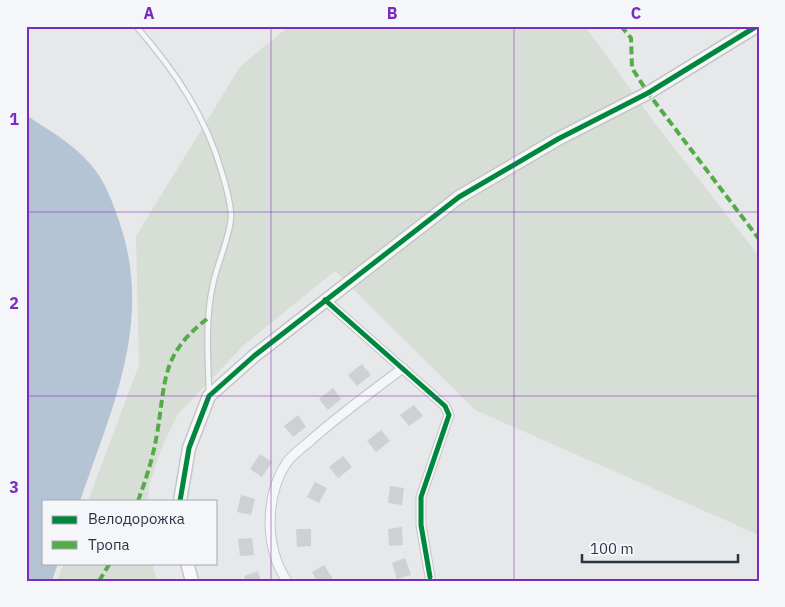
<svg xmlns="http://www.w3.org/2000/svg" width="785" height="607" viewBox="0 0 785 607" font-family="'IBM Plex Sans',sans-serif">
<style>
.green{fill:#d6ded6}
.water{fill:#b4c4d5}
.building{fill:#ced0d3}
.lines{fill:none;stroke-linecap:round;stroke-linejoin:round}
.lane-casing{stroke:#c4c6c8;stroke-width:7}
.street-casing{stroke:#c4c6c8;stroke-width:11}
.secondary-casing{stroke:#c4c6c8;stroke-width:15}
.lane{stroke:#f5f6f7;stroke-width:4.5}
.street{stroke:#f5f6f7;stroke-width:9}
.secondary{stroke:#f8f8f8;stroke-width:12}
.quiet{stroke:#54ac47;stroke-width:4;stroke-dasharray:8 4;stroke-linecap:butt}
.cycleway-casing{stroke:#f4f6f9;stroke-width:8}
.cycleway{stroke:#00873e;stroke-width:5}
.grid{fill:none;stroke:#7b2cbf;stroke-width:1;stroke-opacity:0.55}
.neatline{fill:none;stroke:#7b2cbf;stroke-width:2}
.grid-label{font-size:16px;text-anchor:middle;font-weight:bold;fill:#7b2cbf}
</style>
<rect width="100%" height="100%" fill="#e6e8ea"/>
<g class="green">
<path d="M289 26H585L653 121 759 256V535L475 410 335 271 245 344 178 414 162 447 149 485 148 501H88L139 365 136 236 240 67Z"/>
<path d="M64 563H152L157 581H57Z"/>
</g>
<path class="water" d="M26 115C50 131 74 144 92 166 105 181 113 203 119 221 154 321 112 407 80 501H44V563H58L52 581H26Z"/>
<g class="building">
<path d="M362 364 371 375 357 386 348 375Z"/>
<path d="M333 388 341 399 328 410 319 399Z"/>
<path d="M414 405 423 416 409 426 400 415Z"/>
<path d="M298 415 306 427 293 437 284 426Z"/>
<path d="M381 430 390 441 376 452 367 441Z"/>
<path d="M260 454 272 462 262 477 250 469Z"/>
<path d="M343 456 352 467 338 478 329 467Z"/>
<path d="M315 482 327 488 319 503 307 497Z"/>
<path d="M390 486 404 488 402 505 388 503Z"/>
<path d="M241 495 255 499 251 515 237 512Z"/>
<path d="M402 527 403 545 389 546 388 529Z"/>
<path d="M296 529H311V546L297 547Z"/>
<path d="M252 538 254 555 240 556 238 539Z"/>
<path d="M405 558 411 575 397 579 392 563Z"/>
<path d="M324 565 333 579 331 581H317L312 572Z"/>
<path d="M258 571 261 581H246L244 576Z"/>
</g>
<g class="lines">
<defs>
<path id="lane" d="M136 26C175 71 206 116 222 173 226 187 231 202 231 217 230 237 217 264 213 284 205 320 208 356 209 394"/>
<g id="street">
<path d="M325 300 445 406 449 415 421 497V525L430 577"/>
<path d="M287 581C264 547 265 495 287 462 293 454 303 447 310 441 339 415 371 392 403 368"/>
</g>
<g id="secondary">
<path d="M180 501 189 448 209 396 254 356 459 197 558 139 648 93 757 26"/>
<path d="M187 563 192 581"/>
</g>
</defs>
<use href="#lane" class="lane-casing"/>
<use href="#street" class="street-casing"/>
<use href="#secondary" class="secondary-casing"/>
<use href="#lane" class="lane"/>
<use href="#street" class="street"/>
<use href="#secondary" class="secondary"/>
<g class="quiet">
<path d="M621 26 631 38 632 68 648 93 759 239"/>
<path d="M138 501C146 479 153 458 157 434 166 382 160 355 207 319"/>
<path d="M99 581 110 563"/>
</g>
<defs>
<g id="cycleway">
<path d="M325 300 445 406 449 415 421 497V525L430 577"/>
<path d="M180 501 189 448 209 396 254 356 459 197 558 139 648 93 757 26"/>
</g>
</defs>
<use href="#cycleway" class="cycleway-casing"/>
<use href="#cycleway" class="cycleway"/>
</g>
<path class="grid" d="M271 26V581M514 26V581M26 212H759M26 396H759"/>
<rect width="785" height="607" fill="none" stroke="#f4f6f9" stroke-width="55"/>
<rect x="42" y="500" width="175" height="65" fill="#f4f6f9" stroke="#a4a8b1"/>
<rect x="52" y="516" width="25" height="8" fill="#00873e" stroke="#a4a8b1"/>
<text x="88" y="524" font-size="15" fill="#2b3445">Велодорожка</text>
<rect x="52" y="541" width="25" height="8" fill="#54ac47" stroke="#a4a8b1"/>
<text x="88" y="550" font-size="15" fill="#2b3445">Тропа</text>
<path d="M582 554v8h156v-8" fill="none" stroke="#2b3445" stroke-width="2.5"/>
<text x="590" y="554" font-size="15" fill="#2b3445" stroke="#f4f6f9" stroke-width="4" paint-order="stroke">100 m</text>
<rect x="28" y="28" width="730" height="552" class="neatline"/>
<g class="grid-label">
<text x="149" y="19">A</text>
<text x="392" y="19">B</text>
<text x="636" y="19">C</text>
<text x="14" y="125">1</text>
<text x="14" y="309">2</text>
<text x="14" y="493">3</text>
</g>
</svg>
